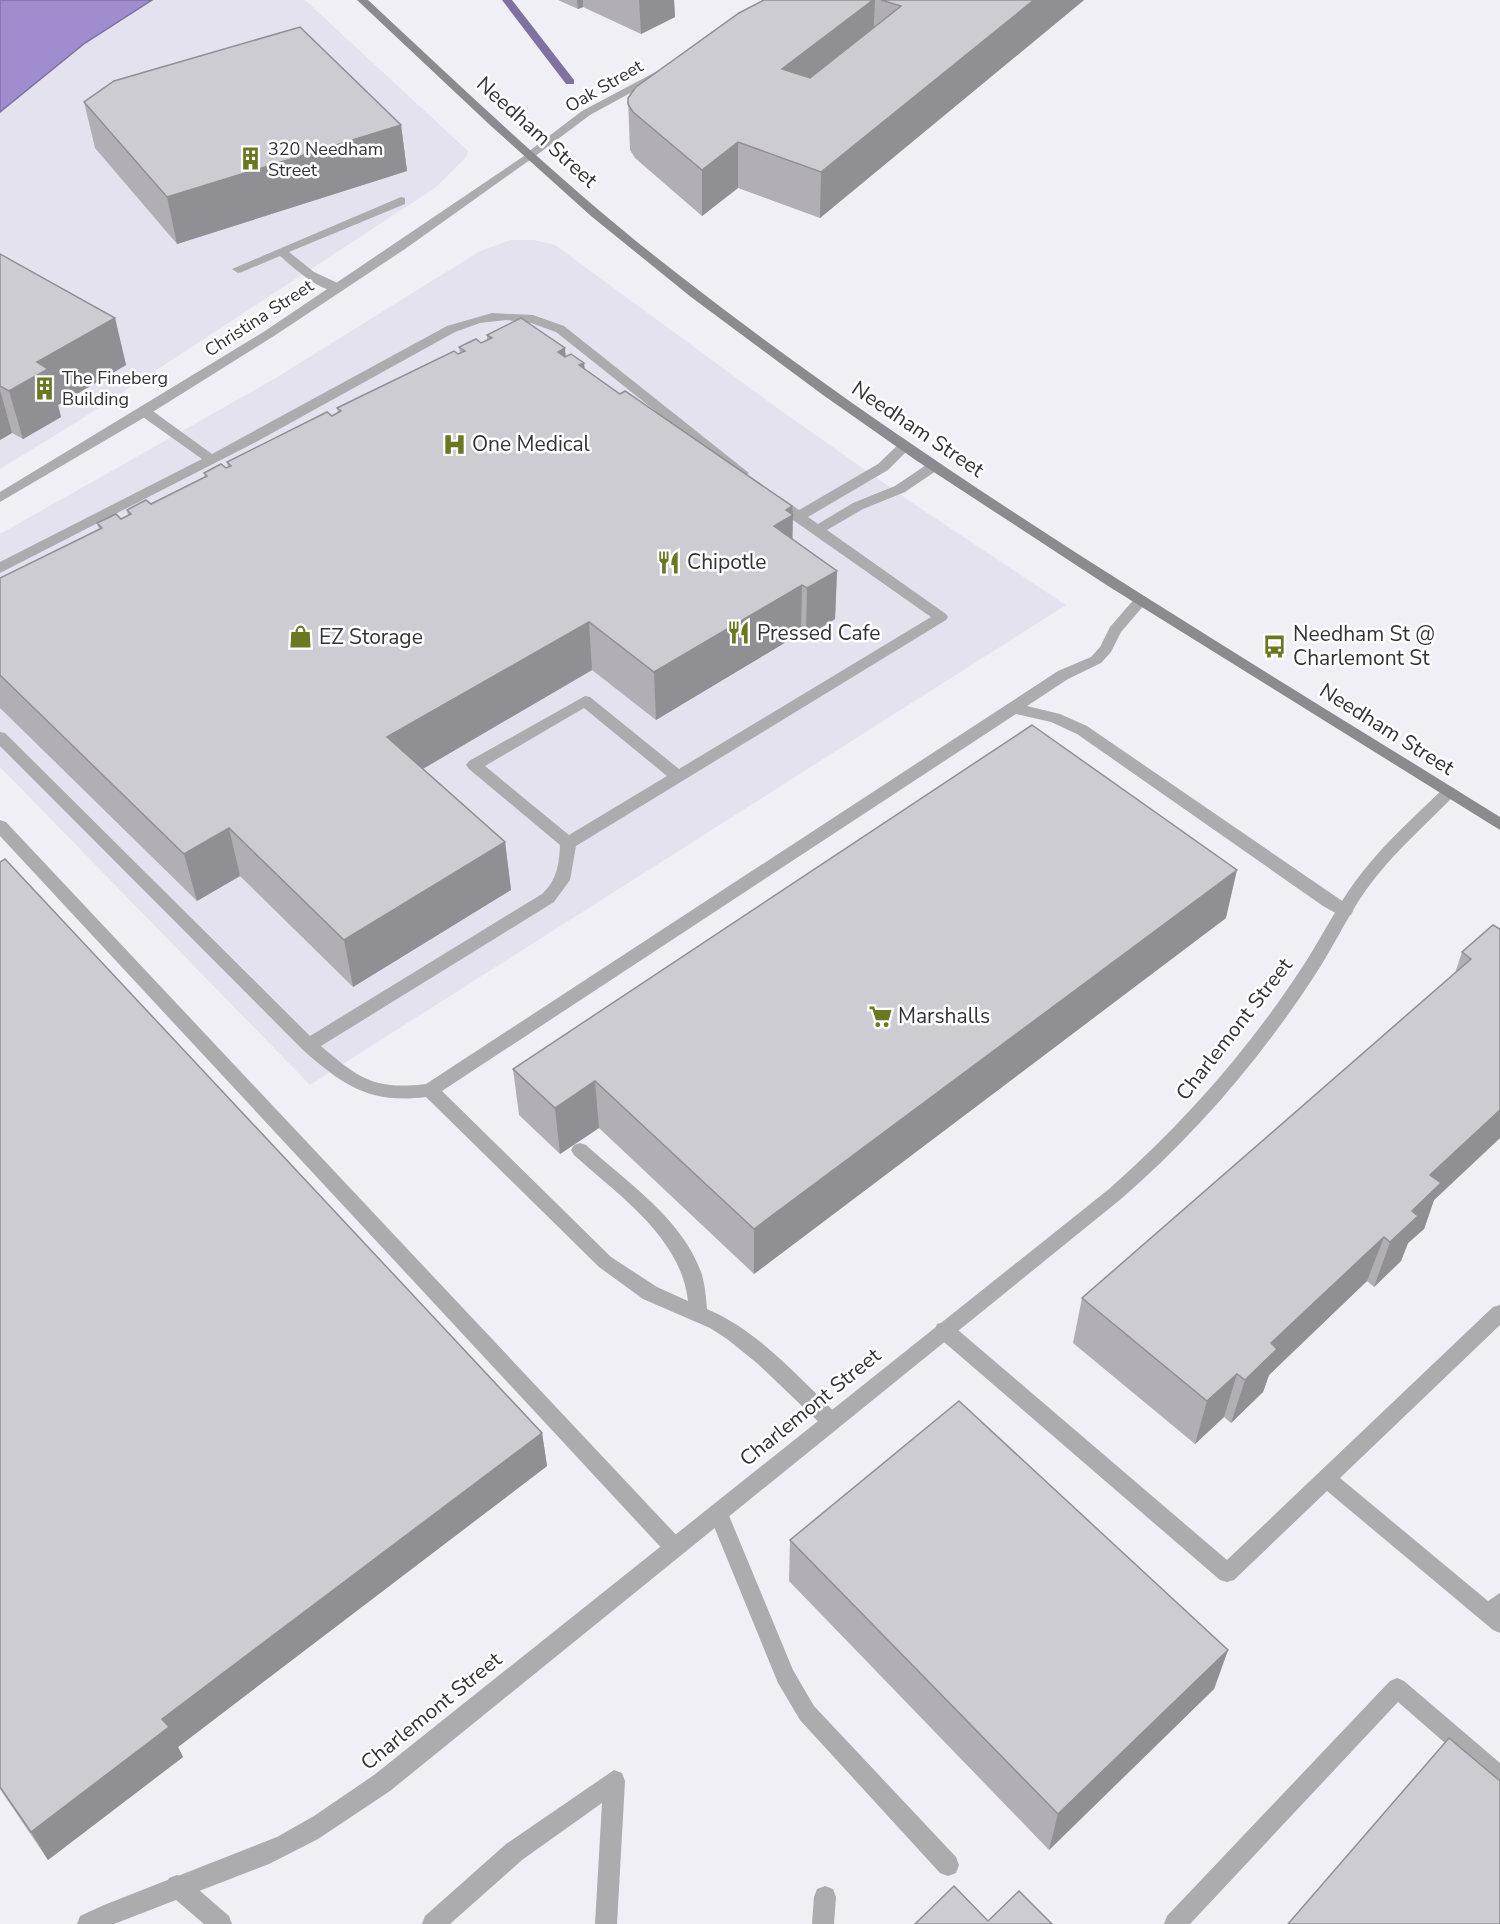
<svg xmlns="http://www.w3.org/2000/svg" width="1500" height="1924" viewBox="0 0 1500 1924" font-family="'Nunito Sans',sans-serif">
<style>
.built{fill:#e5e2f0}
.water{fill:#9f8dcf;stroke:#7f72a1;stroke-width:1.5}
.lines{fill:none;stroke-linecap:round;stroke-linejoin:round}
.stream{fill:#7f72a1;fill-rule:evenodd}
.service{fill:#acabae;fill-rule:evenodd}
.minor{fill:#acabae;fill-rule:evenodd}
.tertiary{fill:#acabae;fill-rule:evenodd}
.secondary{fill:#8b8a8e;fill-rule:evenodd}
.wall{fill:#b1afb5}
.shaded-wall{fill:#908f94}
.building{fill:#ceccd3;stroke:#908f94;stroke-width:1.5}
.labels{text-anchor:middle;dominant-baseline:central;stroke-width:5;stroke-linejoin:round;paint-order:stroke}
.far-street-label{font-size:18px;fill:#333235;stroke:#fff}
.far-poi-label{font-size:18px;fill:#333235;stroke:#fff;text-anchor:start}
.street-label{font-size:21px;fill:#333235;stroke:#fff}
.poi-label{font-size:21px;fill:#333235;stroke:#fff;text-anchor:start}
</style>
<rect width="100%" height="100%" fill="#f0eff6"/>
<g class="built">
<path d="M152 0H305L468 151 467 156 435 188 77 422 0 469V112L85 43Z"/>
<path d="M511 240H534L555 245 780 410 914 504 1066 605 310 1085 0 767V534L274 379 480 251Z"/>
</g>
<path class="water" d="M0 0H152L85 43 0 112Z"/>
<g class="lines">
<path class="stream" d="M502 0H512L574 80V84H566Z"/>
<g class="service">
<path d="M401 197 405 198V204L289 252 314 272 342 285 344 288 342 291C323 295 294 268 280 256L242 272 238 273 232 269Z"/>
<path d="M492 313 533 315 564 326 749 473 742 477 737 476 556 332 531 323 506 320 480 323 455 332 256 442 0 573V562L202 459 140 415 138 412 140 409H150L212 454 447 326Z"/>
<path d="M905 442 912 446 888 470 808 517 818 524 853 503 895 486 929 463H939L941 466 939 469 905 492 863 509 827 530 946 614 948 617 946 620 576 846 570 880 554 902 321 1046C359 1079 375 1090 426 1084L1058 671 1091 657 1100 647 1110 627 1136 597H1146L1148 600 1146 603 1121 632 1111 652 1101 663 1068 679 1027 706 1060 714 1087 726 1351 907 1353 911 1351 915H1339L1323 906 1077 734 1051 722 1016 714 442 1091 611 1257 657 1287 688 1301C681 1237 618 1195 574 1155L571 1150 574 1145 580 1143 586 1145C627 1182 682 1219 701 1272 705 1284 706 1297 707 1309 759 1331 798 1377 838 1415L841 1421 838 1427 831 1430 824 1427 758 1364 727 1339 710 1328 643 1299 599 1267 426 1097C370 1104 344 1086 303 1050L0 746V732L5 733 310 1036 542 894C557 880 559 865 560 845L469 769 466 765 469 761 585 696 590 697 679 769 931 617 793 520 767 499 769 496H779L799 510 878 464 900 443ZM584 708 667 776 569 835 485 766Z"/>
<path d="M0 820 6 822 681 1540 684 1547 681 1554 674 1556 667 1554 0 836Z"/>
<path d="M1500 1305V1325L1340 1478 1488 1601 1500 1593V1633L1493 1630 1327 1491 1234 1580 1227 1582 1220 1580 937 1336 935 1330 937 1324 944 1322 951 1324 1227 1560 1493 1307Z"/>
<path d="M718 1503 725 1506 793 1670 814 1706 956 1857 959 1865 956 1873 948 1876 940 1873 800 1720 778 1683 708 1512 711 1506Z"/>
<path d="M1397 1678 1404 1681 1500 1763V1788L1492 1784 1398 1702 1190 1924H1164L1167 1916 1390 1681Z"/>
<path d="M614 1770 622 1773 625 1781 617 1924H595L602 1803 522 1860 450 1924H422L425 1916 506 1844Z"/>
<path d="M177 1875 185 1878 229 1916 232 1924H204L169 1894 166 1886 169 1878Z"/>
<path d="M825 1886 833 1889 836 1897 834 1924H812L814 1897 817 1889Z"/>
</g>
<g class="minor">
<path d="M530 152 534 153V157L405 249 274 336 140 420 0 502V492L265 331Z"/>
<path d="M1449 787 1454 788 1457 792 1454 796C1427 823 1399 848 1375 878 1351 908 1336 943 1315 975 1261 1058 1196 1134 1121 1199L390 1791 318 1839 269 1864 114 1924H77L80 1916 104 1905 277 1837 314 1816 374 1775 1109 1189C1183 1124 1249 1049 1303 966 1324 934 1340 899 1364 870 1388 840 1416 815 1444 788Z"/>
</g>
<path class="tertiary" d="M663 68 667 69V73L590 115 534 157 530 158 524 155 582 111Z"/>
<path class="secondary" d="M357 0H368C469 94 569 190 679 275 938 477 1221 643 1500 817V830L1108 586 917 461 823 395 691 297 591 216 491 126Z"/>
</g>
<g class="wall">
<path d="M558 0H674L675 17 641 34 583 7 578 9Z"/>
<path d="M764 0H1084L820 218 738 188 702 216 635 158 630 150 628 98Z"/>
<path d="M84 102 401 125 407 171 177 244 95 148Z"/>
<path d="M0 254 115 318 126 365 58 405 61 417 23 439 12 433 0 440Z"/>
<path d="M487 335 566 356 584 363 585 369 620 394 792 506V539L837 571 835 619 806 637 801 633 656 720 592 670 423 769 505 842 511 890 353 987 240 876 197 901 0 708V578L99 529 97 523 121 519 128 515 127 510 151 504 205 477 204 473 228 467 227 462 338 413 337 408 458 354 460 353 459 347 481 343 487 340Z"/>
<path d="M0 862 542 1433 547 1466 178 1747 183 1757 48 1860 0 1789Z"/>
<path d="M1226 918 754 1274 599 1128 560 1154 519 1115 513 1069Z"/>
<path d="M1500 929V1138L1434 1200 1424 1229 1408 1243 1401 1261 1374 1287 1367 1281 1269 1375 1263 1392 1231 1423 1224 1417 1195 1444 1073 1343 1082 1298 1455 973 1462 952Z"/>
<path d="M790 1540 1228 1650 1214 1689 1049 1850 789 1581Z"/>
</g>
<g class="shaded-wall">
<path d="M577 0H583V7L578 9Z"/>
<path d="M639 0H674L675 17 641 34Z"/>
<path d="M873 0H875L873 43 782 115V69Z"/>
<path d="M1034 0H1084L820 218 821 172Z"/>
<path d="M401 125 407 171 177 244 167 197Z"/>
<path d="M738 142V188L702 216V170Z"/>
<path d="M115 318 126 365 58 405 61 417 23 439 9 391 37 362Z"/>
<path d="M565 348 569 396 558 352Z"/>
<path d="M584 363 587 411 579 365Z"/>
<path d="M0 390 12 433 0 440Z"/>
<path d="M792 506 793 515 792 563 774 526 786 510Z"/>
<path d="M837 571 835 619 806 637 807 588Z"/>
<path d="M802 585 801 633 656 720 654 672Z"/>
<path d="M589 622 592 670 395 785 387 737Z"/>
<path d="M229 828 240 876 197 901 184 854Z"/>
<path d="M505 842 511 890 353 987 344 940Z"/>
<path d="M1237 870 1226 918 754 1274V1229Z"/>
<path d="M595 1081 599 1128 560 1154 555 1108Z"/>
<path d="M1500 1110V1138L1434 1200 1424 1229 1408 1243 1401 1261 1374 1287 1390 1242 1412 1211 1430 1175Z"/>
<path d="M1384 1237 1367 1281 1269 1375 1263 1392 1231 1423 1245 1380 1271 1343Z"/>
<path d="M1237 1374 1224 1417 1195 1444 1207 1401Z"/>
<path d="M542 1433 547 1466 178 1747 183 1757 48 1860 31 1832 162 1719Z"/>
<path d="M1228 1650 1214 1689 1049 1850 1058 1814Z"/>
</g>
<g class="building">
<path d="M764 0H873L782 69 810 78 901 6 881 0H1034L821 172 738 142 702 170 633 112 628 104V98L636 87 739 13Z"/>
<path d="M300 27 401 125 167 197 84 102 114 81Z"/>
<path d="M0 254 115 318 37 362 48 369 9 391 0 386Z"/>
<path d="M521 318 565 348 558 352 565 357 571 354 584 363 579 365 620 394 625 391 792 506 786 510 793 515 774 526 837 571 807 588 802 585 654 672 589 622 387 737 505 842 344 940 229 828 184 854 0 675V578L102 528 97 523 116 514 121 519 131 514 127 510 146 500 151 504 207 476 204 473 221 464 226 468 231 466 227 462 327 412 332 416 341 411 337 408 454 351 458 354 465 351 459 347 476 339 481 343 492 338 487 335Z"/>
<path d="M1032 725 1237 870 754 1229 595 1081 555 1108 513 1069Z"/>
<path d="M5 859 542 1433 162 1719 169 1727 31 1832 0 1787V862Z"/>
<path d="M1493 925 1500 929V1110L1430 1175 1441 1183 1412 1211 1418 1216 1390 1242 1384 1237 1271 1343 1277 1349 1245 1380 1237 1374 1207 1401 1082 1298 1471 959 1462 952Z"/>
<path d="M959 1401 1228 1650 1058 1814 790 1540Z"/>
<path d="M1449 1738 1500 1781V1924H1288Z"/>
<path d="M954 1886 988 1921 1019 1891 1052 1924H915Z"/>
</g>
<defs>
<symbol id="building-bare" viewBox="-9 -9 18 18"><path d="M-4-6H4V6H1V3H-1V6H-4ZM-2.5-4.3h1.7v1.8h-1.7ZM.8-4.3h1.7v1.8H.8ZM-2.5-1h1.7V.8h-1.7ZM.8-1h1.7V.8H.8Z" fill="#6c7722" stroke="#fff" stroke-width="2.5" paint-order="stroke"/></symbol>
<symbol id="hospital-bare" viewBox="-9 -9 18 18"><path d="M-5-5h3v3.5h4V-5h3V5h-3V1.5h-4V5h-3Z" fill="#6c7722" stroke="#fff" stroke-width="2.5" paint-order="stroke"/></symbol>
<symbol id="restaurant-bare" viewBox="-9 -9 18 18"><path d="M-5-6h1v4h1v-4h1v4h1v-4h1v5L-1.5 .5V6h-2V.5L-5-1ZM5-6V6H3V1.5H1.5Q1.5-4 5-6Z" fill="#6c7722" stroke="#fff" stroke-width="2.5" paint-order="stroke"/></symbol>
<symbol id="shop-bare" viewBox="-9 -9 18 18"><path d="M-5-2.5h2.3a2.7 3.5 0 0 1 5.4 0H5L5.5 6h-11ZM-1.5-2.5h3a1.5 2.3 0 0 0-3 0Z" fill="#6c7722" stroke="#fff" stroke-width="2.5" paint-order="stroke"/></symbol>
<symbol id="bus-bare" viewBox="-9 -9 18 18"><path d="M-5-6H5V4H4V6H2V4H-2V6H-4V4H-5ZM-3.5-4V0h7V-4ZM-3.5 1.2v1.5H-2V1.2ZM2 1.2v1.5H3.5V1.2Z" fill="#6c7722" stroke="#fff" stroke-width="2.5" paint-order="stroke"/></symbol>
<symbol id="supermarket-bare" viewBox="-9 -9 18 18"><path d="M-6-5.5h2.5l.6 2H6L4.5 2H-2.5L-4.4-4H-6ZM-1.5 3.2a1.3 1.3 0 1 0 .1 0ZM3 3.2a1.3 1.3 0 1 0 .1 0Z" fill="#6c7722" stroke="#fff" stroke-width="2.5" paint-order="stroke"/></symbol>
</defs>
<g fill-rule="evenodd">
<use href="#building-bare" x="234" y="142" width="33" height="33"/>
<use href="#building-bare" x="28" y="372" width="33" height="33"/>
<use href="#hospital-bare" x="438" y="428" width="33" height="33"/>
<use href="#restaurant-bare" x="652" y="546" width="33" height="33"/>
<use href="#restaurant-bare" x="722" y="616" width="33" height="33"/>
<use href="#shop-bare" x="284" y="620" width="33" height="33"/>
<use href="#bus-bare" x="1258" y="630" width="33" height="33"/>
<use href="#supermarket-bare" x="864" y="1000" width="33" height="33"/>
</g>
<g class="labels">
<g class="far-street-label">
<text transform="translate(604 86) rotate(-30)">Oak Street</text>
<text transform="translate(259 318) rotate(-33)">Christina Street</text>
</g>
<g class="far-poi-label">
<text x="268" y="149">320 Needham<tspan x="268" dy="21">Street</tspan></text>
<text x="62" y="378">The Fineberg<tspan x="62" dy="21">Building</tspan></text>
</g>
<g class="street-label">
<text transform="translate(537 132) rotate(42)">Needham Street</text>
<text transform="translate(918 429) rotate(34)">Needham Street</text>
<text transform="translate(1387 729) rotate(32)">Needham Street</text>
<text transform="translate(1234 1029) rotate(-52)">Charlemont Street</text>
<text transform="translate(810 1407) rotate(-39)">Charlemont Street</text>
<text transform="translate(431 1711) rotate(-39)">Charlemont Street</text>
</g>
<g class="poi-label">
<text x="472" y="444">One Medical</text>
<text x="687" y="562">Chipotle</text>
<text x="757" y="633">Pressed Cafe</text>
<text x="1293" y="634">Needham St @<tspan x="1293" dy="24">Charlemont St</tspan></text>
<text x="319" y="637">EZ Storage</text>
<text x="898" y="1016">Marshalls</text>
</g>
</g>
</svg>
